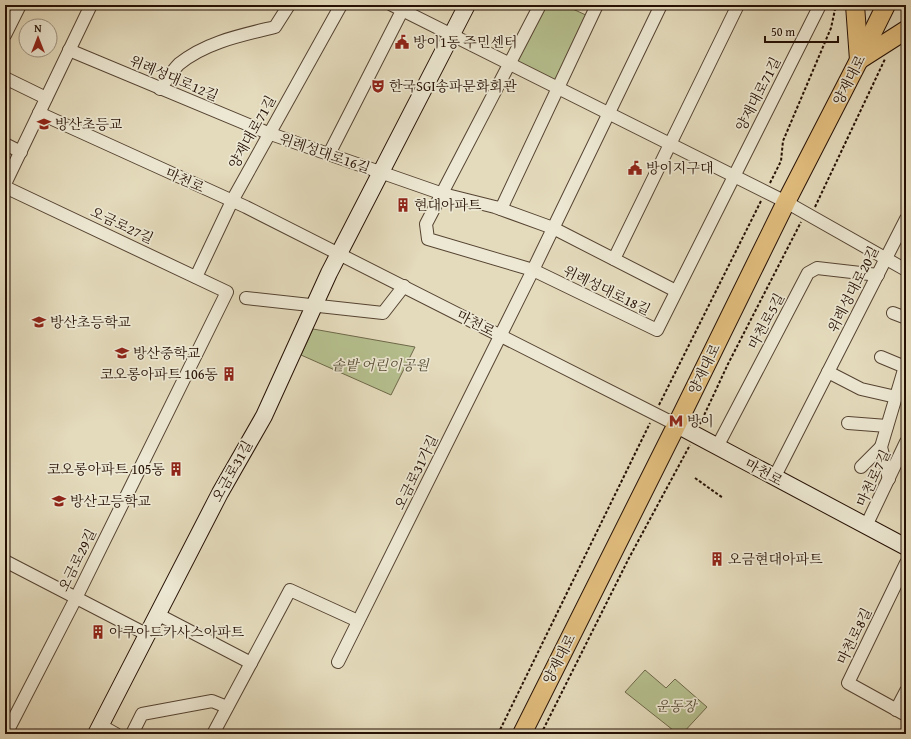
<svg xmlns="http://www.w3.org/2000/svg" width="911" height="739" viewBox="0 0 911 739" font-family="'Gentium Book Plus','Noto Serif KR',serif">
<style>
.green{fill:#b6c08f;stroke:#6e684a}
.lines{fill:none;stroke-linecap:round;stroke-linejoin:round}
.street-casing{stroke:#554332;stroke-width:14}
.secondary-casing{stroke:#251004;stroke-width:18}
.primary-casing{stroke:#251004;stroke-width:20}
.path{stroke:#251004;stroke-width:2;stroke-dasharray:3 2;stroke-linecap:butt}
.street{stroke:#ede8d3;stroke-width:12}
.secondary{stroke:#ede8d3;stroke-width:16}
.primary{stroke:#e2be7e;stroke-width:18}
.labels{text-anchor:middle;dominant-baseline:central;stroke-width:3.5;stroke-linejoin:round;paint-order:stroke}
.poi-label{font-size:14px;fill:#251004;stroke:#ede8d3;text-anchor:start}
.street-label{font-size:14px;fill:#251004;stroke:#ede8d3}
.park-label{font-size:14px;font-style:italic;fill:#584e35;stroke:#ede8d3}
</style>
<rect width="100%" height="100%" fill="#e4dbbc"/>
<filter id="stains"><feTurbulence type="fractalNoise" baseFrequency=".005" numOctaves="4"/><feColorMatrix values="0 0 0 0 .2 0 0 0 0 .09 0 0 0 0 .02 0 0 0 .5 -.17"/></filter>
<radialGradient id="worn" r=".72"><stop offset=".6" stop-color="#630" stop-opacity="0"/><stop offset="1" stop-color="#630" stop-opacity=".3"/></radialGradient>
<g class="green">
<path d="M543 5H564L588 16 554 85 514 65Z"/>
<path d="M313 329 415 347 391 395 301 355Z"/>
<path d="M645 670 666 688 675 679 707 707 682 734H678L625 692Z"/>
</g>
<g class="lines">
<defs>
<g id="street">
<path d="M392 5 786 202 906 270"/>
<path d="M540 5 426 224 428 239 533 270 657 330 820 5"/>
<path d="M5 35 20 5"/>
<path d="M69 50 268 133 443 194 495 207 553 228 676 291"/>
<path d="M5 78 46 98"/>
<path d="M160 89C166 81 172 71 179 64 206 42 242 35 275 27L289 5"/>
<path d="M39 113 246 207 677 425"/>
<path d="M5 144 21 152"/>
<path d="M329 154 405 5"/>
<path d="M5 184 91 5"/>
<path d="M5 187 227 292 76 598 6 734"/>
<path d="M501 209 597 5"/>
<path d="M614 259 738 5"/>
<path d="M196 277 232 201 341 5"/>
<path d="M246 298 383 313 404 286"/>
<path d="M893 313 906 318"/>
<path d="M881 357 905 367"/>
<path d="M828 372 861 389 896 397"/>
<path d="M848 423 887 426"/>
<path d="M717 447 808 273 817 268 878 275"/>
<path d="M861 467 881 447"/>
<path d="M774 478 906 219"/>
<path d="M889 479 881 447 906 363"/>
<path d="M866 526 906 442"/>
<path d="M5 561 146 634"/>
<path d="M906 563 848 683 906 715"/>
<path d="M157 614 251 663"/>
<path d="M338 662 533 270 661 5"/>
<path d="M896 710 906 691"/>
<path d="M100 725 116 734"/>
<path d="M132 734 142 714 212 701 227 707"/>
<path d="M213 734 290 590 358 621"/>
</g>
<g id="secondary">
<path d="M677 425 906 547"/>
<path d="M96 734 220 493 264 416 329 273 467 5"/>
</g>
<g id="primary">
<path d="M855 5 859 60"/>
<path d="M859 60 906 30"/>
<path d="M522 734 682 414 786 202 859 60 886 5"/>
</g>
</defs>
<use href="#street" class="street-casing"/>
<use href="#secondary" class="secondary-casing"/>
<use href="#primary" class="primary-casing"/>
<g class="path">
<path d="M770 183 781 161 783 141 831 28 836 5"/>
<path d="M815 207 885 59"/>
<path d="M659 405 761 201"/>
<path d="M700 424 728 364 801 222"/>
<path d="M695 478 723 498"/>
<path d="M498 734 650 423"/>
<path d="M541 734 629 558 690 445"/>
</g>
<use href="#street" class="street"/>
<use href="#secondary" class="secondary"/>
<use href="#primary" class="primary"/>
</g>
<defs>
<symbol id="civic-bare" viewBox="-9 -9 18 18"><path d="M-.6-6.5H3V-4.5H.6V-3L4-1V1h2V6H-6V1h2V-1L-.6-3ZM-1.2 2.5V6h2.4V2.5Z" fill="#8f2418" stroke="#ede8d3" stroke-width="2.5" paint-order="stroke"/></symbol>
<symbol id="theatre-bare" viewBox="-9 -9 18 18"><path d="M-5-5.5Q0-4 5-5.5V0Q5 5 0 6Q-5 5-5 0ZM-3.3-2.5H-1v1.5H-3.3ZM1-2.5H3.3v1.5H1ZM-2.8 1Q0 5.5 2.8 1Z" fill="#8f2418" stroke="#ede8d3" stroke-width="2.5" paint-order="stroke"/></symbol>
<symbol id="school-bare" viewBox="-9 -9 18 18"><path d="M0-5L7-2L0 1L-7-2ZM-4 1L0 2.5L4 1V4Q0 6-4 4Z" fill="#8f2418" stroke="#ede8d3" stroke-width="2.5" paint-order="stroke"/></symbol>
<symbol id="building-bare" viewBox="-9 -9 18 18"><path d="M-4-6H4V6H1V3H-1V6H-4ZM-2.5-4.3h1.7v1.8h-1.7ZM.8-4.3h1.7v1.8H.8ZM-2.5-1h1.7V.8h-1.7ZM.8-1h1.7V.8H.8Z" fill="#8f2418" stroke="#ede8d3" stroke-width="2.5" paint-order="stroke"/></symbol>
<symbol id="metro-bare" viewBox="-9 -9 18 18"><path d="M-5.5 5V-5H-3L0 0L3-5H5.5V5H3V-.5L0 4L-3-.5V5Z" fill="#8f2418" stroke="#ede8d3" stroke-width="2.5" paint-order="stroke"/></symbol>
</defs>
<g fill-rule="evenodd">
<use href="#civic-bare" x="392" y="32" width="20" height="20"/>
<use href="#theatre-bare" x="368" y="76" width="20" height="20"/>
<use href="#school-bare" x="34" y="114" width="20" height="20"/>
<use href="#civic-bare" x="625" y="158" width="20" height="20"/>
<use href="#building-bare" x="393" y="195" width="20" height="20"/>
<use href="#school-bare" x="29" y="312" width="20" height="20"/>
<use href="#school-bare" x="112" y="343" width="20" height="20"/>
<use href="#building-bare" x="219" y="364" width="20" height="20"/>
<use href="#metro-bare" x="666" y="411" width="20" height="20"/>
<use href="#building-bare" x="166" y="459" width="20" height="20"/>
<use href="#school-bare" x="49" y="491" width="20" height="20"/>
<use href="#building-bare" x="707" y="549" width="20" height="20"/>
<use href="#building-bare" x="88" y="622" width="20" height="20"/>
</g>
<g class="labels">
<g class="poi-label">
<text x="413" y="42">방이1동 주민센터</text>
<text x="389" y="86">한국SGI송파문화회관</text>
<text x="55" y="124">방산초등교</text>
<text x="646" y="168">방이지구대</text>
<text x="414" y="205">현대아파트</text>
<text x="50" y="322">방산초등학교</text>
<text x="133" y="353">방산중학교</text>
<text x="218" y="374" text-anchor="end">코오롱아파트 106동</text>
<text x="687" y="421">방이</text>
<text x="165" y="469" text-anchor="end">코오롱아파트 105동</text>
<text x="70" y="501">방산고등학교</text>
<text x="728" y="559">오금현대아파트</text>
<text x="109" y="632">아쿠아드카사스아파트</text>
</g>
<g class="street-label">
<text transform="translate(174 78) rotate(23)">위례성대로12길</text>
<text transform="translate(849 80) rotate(-63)">양재대로</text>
<text transform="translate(758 94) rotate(-63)">양재대로71길</text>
<text transform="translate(252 132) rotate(-61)">양재대로71길</text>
<text transform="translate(325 153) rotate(19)">위례성대로16길</text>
<text transform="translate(185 180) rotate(24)">마천로</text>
<text transform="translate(122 225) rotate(25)">오금로27길</text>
<text transform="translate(853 289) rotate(-63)">위례성대로20길</text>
<text transform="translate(607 290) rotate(26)">위례성대로18길</text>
<text transform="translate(766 321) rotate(-62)">마천로5길</text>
<text transform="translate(476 323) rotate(27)">마천로</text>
<text transform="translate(704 369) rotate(-64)">양재대로</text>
<text transform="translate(232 471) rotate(-61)">오금로31길</text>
<text transform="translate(416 472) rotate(-64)">오금로31가길</text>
<text transform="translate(764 472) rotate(29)">마천로</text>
<text transform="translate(873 478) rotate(-65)">마천로7길</text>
<text transform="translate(77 560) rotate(-64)">오금로29길</text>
<text transform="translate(854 636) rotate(-64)">마천로8길</text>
<text transform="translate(559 659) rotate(-63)">양재대로</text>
</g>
<g class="park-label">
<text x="380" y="365">솥밭 어린이공원</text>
<text x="676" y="706">운동장</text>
</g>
</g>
<rect width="911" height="739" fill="none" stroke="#e4dbbc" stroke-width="20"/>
<rect x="6" y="6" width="899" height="727" fill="none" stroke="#251004" stroke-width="2"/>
<rect x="10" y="10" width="891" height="719" fill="none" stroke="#251004"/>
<g transform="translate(38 38)"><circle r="19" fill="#ede8d3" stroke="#9d9280"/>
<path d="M0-3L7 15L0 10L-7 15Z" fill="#8f2418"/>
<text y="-6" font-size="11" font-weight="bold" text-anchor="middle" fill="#251004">N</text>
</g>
<path d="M765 36v6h73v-6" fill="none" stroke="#251004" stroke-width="2"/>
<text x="771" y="36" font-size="12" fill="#251004" stroke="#ede8d3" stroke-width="3" paint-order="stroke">50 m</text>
<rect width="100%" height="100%" filter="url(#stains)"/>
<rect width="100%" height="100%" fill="url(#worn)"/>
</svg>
